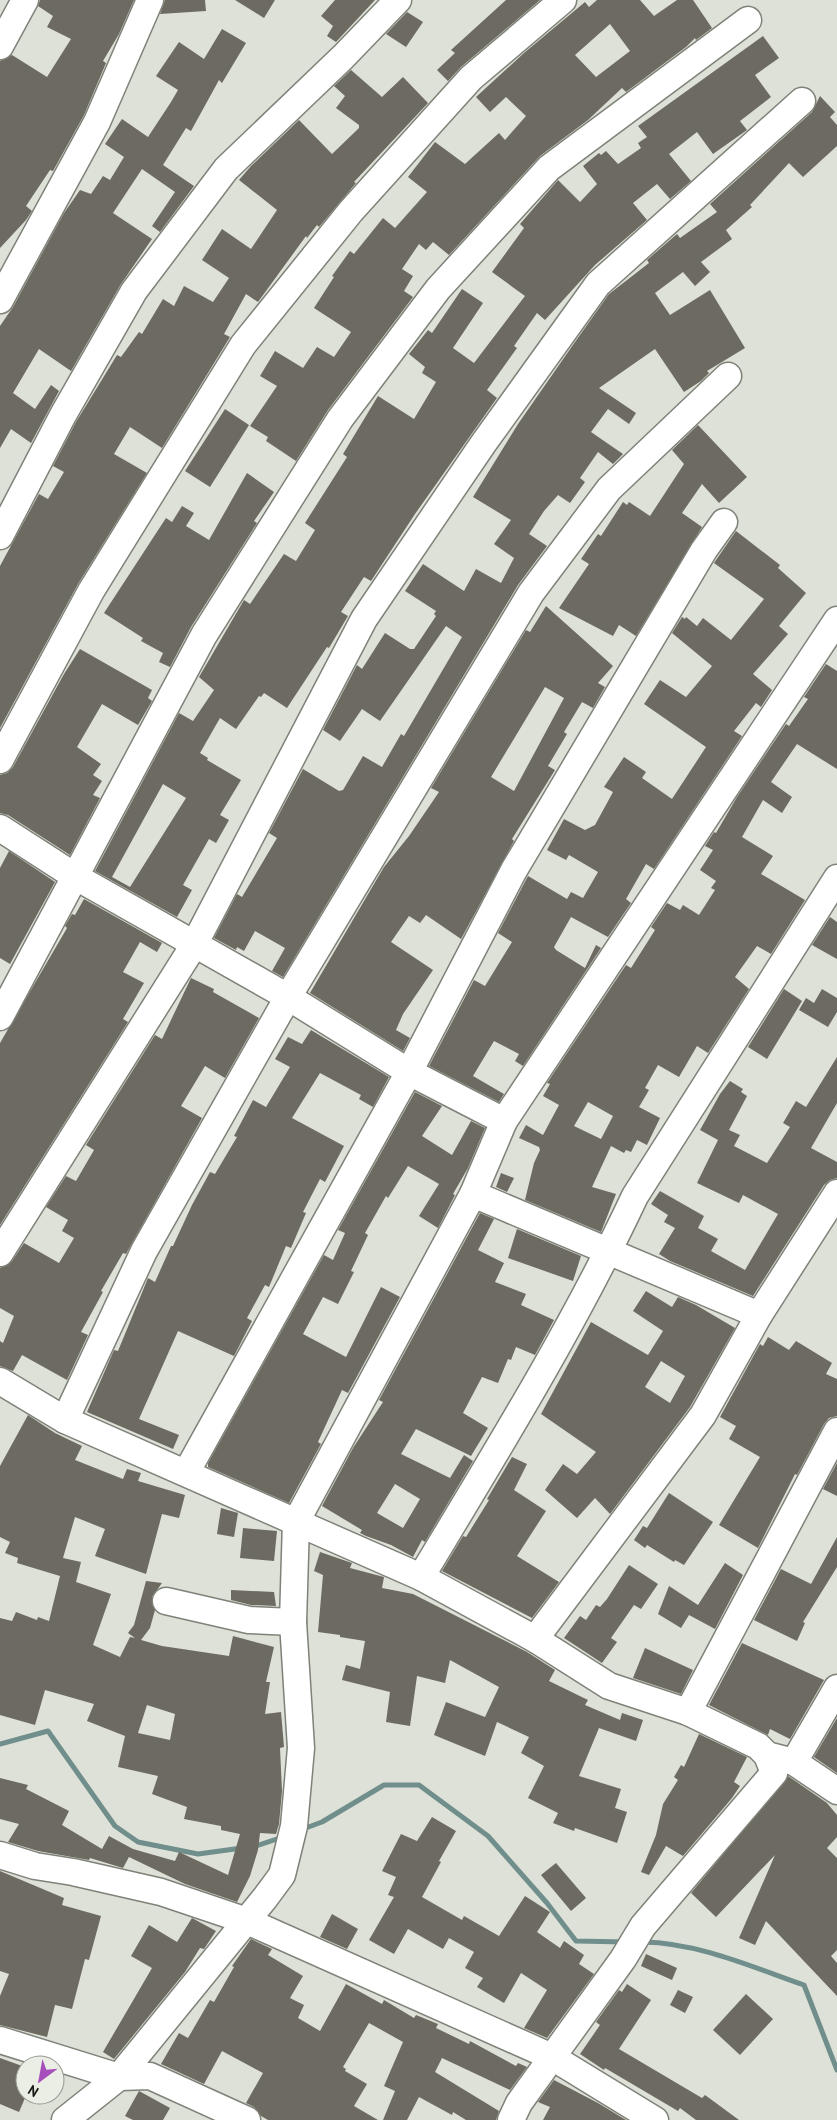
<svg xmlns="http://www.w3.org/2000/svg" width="837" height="2120" viewBox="0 0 837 2120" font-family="'PT Sans',sans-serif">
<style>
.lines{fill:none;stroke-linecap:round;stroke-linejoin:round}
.stream{stroke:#708e8b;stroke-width:5}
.building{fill:#6d6a61;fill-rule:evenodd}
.minor-casing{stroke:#7e8278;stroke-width:29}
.minor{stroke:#fff;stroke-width:26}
</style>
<rect width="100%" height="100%" fill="#dde1d7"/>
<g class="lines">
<g class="stream">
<path d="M0 1744 48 1731 115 1826 138 1842 198 1854 242 1848"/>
<path d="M303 1829 322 1822 384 1785H419L488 1836 547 1903 576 1941 625 1942"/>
<path d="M253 1847 283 1837"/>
<path d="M643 1942C699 1943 752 1967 804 1985L837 2070"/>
</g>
</g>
<g class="building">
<path d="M40 0H134L119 34 103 61 106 63 84 115 53 171 50 170 26 206 32 211 26 220 0 248V61L12 55 47 77 71 39 47 27 53 16 38 6Z"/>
<path d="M165 0H205L206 11 160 14Z"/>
<path d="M235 0H275L264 18Z"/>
<path d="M335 0H375L336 42 327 36 333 26 321 16Z"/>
<path d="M506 0H540L461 67 448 81 437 70 455 53 451 50Z"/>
<path d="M597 0H640L654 16 677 0H693L712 28 696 40 695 38 686 47 626 92 622 88 588 120 540 156 449 255 433 242 426 250 419 244 402 269 413 276 404 291 413 297 328 410 296 461 266 441 268 437 250 426 277 386 260 376 275 351 303 368 317 347 334 357 351 332 314 308 334 277 332 276 350 251 354 254 383 218 395 228 427 192 408 177 435 142 465 164 499 133 505 140 526 116 506 97 490 112 476 97 524 53 585 2 589 7ZM610 24 630 51 596 77 575 55Z"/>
<path d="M407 12 423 22 406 47 386 34Z"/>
<path d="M222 29 246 43 222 83 219 80 191 131 186 128 163 165 194 186 160 232 152 226 175 192 142 169 113 213 152 239 121 284 71 371 39 349 13 393 35 409 51 385 59 391 31 443 11 429 0 448V326L13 307 64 213 80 190 91 194 103 176 110 180 124 157 105 144 122 119 148 137 171 102 178 90 156 76 179 42 204 59Z"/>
<path d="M763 36 779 58 755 75 771 97 740 121 747 130 713 154 697 132 669 154 691 181 670 199 657 184 633 203 647 220 595 265 545 320 537 313 514 346 517 348 487 390 497 398 415 514 371 581 364 577 341 612 348 616 329 648 327 647 287 708 264 693 261 697 259 696 236 729 220 718 200 753 208 758 207 760 241 780 220 815 229 820 216 843 209 839 183 885 192 890 177 917 95 871 179 713 193 721 214 690 199 677 244 600 250 604 284 554 296 561 315 530 305 523 347 457 343 454 378 396 414 419 436 382 422 373 425 367 409 354 428 330 432 333 462 289 483 303 453 348 474 363 525 296 492 272 524 228 520 224 558 180 580 202 597 184 583 166 599 153 601 155 606 151 618 164 641 148 638 143 647 137 638 126ZM163 784 186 798 130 887 112 877Z"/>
<path d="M351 70 382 97 403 77 428 103 354 182 356 183 319 227 317 225 307 238 306 236 258 302 246 294 224 334 230 337 162 448 130 427 114 454 147 473 78 584 0 728V566L39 494 48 499 64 472 53 466 76 422 117 355 121 357 139 332 142 334 163 299 174 306 184 286 213 302 229 278 202 260 222 229 251 249 277 210 239 180 251 166 299 120 332 154 359 128V125L336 108 345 96 334 86Z"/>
<path d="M820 96 835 112 830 117 837 125V146L803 177 789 163 750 205 752 207 726 230 732 239 701 262 710 272 695 286 683 272 655 293 670 315 710 290 745 348 707 371 709 373 701 381 684 392 655 349 599 388 636 413 629 424 608 409 591 432 623 454 613 464 598 452 580 478 585 482 570 503 558 495 544 511 529 534 547 546 518 585 283 977 272 971 285 948 255 931 244 951 237 947 236 950 214 938 237 894 242 897 277 838 269 833 303 769 339 791 343 790 363 756 382 767 401 734 404 736 462 637 446 626 380 721 362 709 340 741 323 730 357 665 362 669 385 633 410 649H414L436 616 434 614 436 611 405 591 423 564 464 591 476 569 501 583 514 558 494 544 511 520 473 497 518 424 575 342 609 294 649 263 647 260 677 234 680 238 717 212 710 204 812 112Z"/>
<path d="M225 409 249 425 210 487 185 471Z"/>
<path d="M698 425 747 477 719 503 702 484 682 513 702 527 636 636 619 625 613 636 559 608 589 564 581 559 598 534 601 536 623 502 627 505 629 502 650 516 684 464 672 450Z"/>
<path d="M247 473 274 492 254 521 257 523 191 627 170 667 159 662 163 653 141 641 143 638 104 613 166 518 172 522 182 506 194 513 186 526 209 540Z"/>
<path d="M736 531 780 565 778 568 806 593 779 626 788 634 753 674 772 690 761 707 756 703 734 731 742 736 654 869 646 864 626 899 631 903 608 937 571 917 554 947 556 950 585 968 596 945 601 948 523 1066 515 1061 519 1054 494 1041 473 1076 504 1094 499 1102 429 1066 474 980 485 986 512 942 498 933 528 876 567 899 571 892 583 898 598 872 569 855 566 860 547 850 564 819 585 830 595 825 613 792 604 787 624 757 646 772 642 778 672 799 706 747 644 704 660 680 686 697 712 666 672 633 682 617 685 619 686 617 697 626 703 618 731 640 764 599 714 563Z"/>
<path d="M546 606 613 666 598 683 605 687 593 708 582 702 564 732 567 734 548 766 555 770 512 839 514 841 461 939 426 915 420 923 409 916 391 942 433 970 403 1014 396 1030 410 1038 403 1051 310 993 384 867 409 836 439 792 431 788 526 630 530 632ZM545 687 564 698 514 791 491 777Z"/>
<path d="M80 649 152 690 148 698 152 701 138 725 102 704 77 747 101 764 93 775 102 781 93 795 100 798 70 855 8 815 0 813V775L7 773 13 767 64 674Z"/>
<path d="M826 664 837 671V769L797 744 771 782 792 797 782 813 763 800 742 837 773 856 761 874 805 900 771 954 757 946 735 977 749 989 708 1053 697 1046 679 1077 658 1065 645 1088 649 1090 639 1107 660 1118 647 1145 637 1140 631 1152 626 1150 624 1153 611 1146 592 1187 616 1194 601 1232 525 1200 534 1163 540 1150 539 1147 519 1138 526 1125 543 1135 559 1105 543 1096 550 1084 547 1083 626 965 631 968 655 930 651 927 667 903 680 910 683 905 699 915 715 890 711 888 716 881 700 870 713 850 705 846 714 832 716 833 737 797 786 724 789 726 808 699 804 697ZM588 1102 613 1116 601 1139 574 1126Z"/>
<path d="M9 851 55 882 10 964 0 958V868Z"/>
<path d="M84 899 162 943 157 952 140 942 123 972 144 983 123 1019 128 1022 0 1225V1043L67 928 65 926 72 914 75 915Z"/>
<path d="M830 917 837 922V959L812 945Z"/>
<path d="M191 978 214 989 213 992 259 1018 225 1078 205 1066 181 1106 202 1118 126 1254 123 1253 101 1291 103 1292 81 1332 88 1335 67 1380 22 1355 13 1371 0 1366V1341L3 1343 14 1316 0 1308V1268L12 1261 24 1243 59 1263 74 1238 62 1231 68 1220 46 1207 66 1176 76 1181 94 1150 86 1145 155 1035 162 1039Z"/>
<path d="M784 989 802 1001 767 1059 748 1047Z"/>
<path d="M822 989 837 998V1012L828 1027 799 1010 806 998 814 1003Z"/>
<path d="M311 1030 389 1077 373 1107 359 1099 361 1095 320 1073 292 1118 344 1146 325 1182 320 1179 303 1212 306 1213 291 1248 286 1246 269 1287 265 1285 247 1318 252 1321 234 1356 178 1331 139 1419 179 1435 173 1449 87 1412 114 1350 118 1351 148 1278 155 1282 171 1246H173L192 1205 210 1172 215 1174 237 1137 234 1136 253 1100 266 1107 290 1067 275 1059 288 1037 302 1044Z"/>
<path d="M837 1057V1103L811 1148 837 1162V1178L830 1180 824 1185 753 1296 670 1261 659 1254 675 1228 664 1222 668 1215 651 1204 660 1191 704 1216 698 1228 718 1239 711 1251 745 1270 778 1214 743 1195 739 1203 697 1183 718 1140 700 1130 720 1094 730 1081 743 1089 741 1092 747 1096 729 1130 740 1135 734 1146 767 1163 790 1127 783 1123 796 1101 806 1107Z"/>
<path d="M415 1092 442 1106 422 1136 452 1155 471 1121 485 1128 468 1168 453 1194 455 1195 438 1228 419 1216 439 1184 408 1166 388 1198 386 1196 365 1233 368 1235 351 1271 354 1272 338 1304 323 1297 303 1334 346 1357 381 1287 400 1297 348 1393 342 1390 318 1442 321 1444 289 1503 208 1467V1463L324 1255 333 1260 345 1233 338 1230Z"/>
<path d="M501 1173 514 1178 507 1192 496 1187Z"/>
<path d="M480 1213 494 1219 478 1250 504 1263 495 1282 526 1294 521 1305 554 1320 535 1355 516 1347 511 1360 508 1359 498 1383 482 1377 463 1413 488 1428 471 1456 416 1429 401 1454 450 1478 464 1455 473 1461 425 1542 422 1540 413 1557 391 1545 366 1536 360 1533 362 1530 322 1506 353 1448 383 1402 379 1400ZM395 1484 420 1499 403 1528 377 1513Z"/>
<path d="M517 1229 581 1256 573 1281 508 1258Z"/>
<path d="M646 1291 672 1307 678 1297 696 1305 735 1328 690 1407 610 1514 595 1498 577 1518 545 1490 563 1464 577 1474 596 1452 541 1414 591 1322 648 1355 663 1331 633 1311ZM661 1361 685 1376 670 1403 645 1387Z"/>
<path d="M768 1337 789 1350 796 1341 832 1363 826 1374 837 1379V1416L829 1418 824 1424 797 1475 795 1474 758 1548 719 1525 760 1457 729 1439 736 1426 720 1417 760 1344 763 1346Z"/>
<path d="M28 1415 55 1433 82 1446 75 1460 123 1479 127 1469 141 1473 138 1481 185 1495 179 1518 162 1514 146 1574 95 1556 105 1529 75 1517 63 1558 81 1562 76 1582 111 1594 93 1645 120 1657 130 1637 135 1638 128 1633 134 1625 146 1581 162 1583 152 1597 155 1610 150 1628 141 1640 162 1646 229 1656 233 1636 274 1647 266 1682H270L265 1714 281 1712 284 1747 280 1748 282 1791 279 1824 276 1834 260 1833 258 1850 250 1876 237 1902 185 1884 129 1857 123 1868 90 1858 89 1860 38 1851 8 1842 19 1824 0 1819V1778L28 1785 26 1789 69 1811 62 1825 102 1849 109 1836 133 1849 175 1861 179 1852 228 1875 240 1834 221 1830V1826L184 1819 187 1807 152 1794 158 1776 118 1767 125 1736 87 1721 94 1704 45 1690 35 1725 0 1715V1618L12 1621 16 1612 37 1620 38 1617 49 1621 60 1576 17 1563 18 1558 5 1553 10 1542 0 1537V1466ZM147 1705 175 1714 170 1740 138 1733Z"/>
<path d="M512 1457 527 1464 514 1490 546 1511 517 1556 559 1582 532 1618 442 1571 463 1536 466 1537 489 1500 487 1499Z"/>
<path d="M837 1463V1496L823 1489Z"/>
<path d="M669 1493 713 1522 684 1565 675 1560 674 1562 647 1545 645 1548 634 1540 643 1526 647 1528Z"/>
<path d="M221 1508 238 1513 234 1537 217 1534Z"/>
<path d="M243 1528 277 1531 274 1561 240 1558Z"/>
<path d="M837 1537V1567L803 1622 805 1623 797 1641 754 1620 781 1569 811 1584Z"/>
<path d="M320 1552 352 1563 350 1568 384 1577 382 1588 413 1594 527 1652 555 1670 549 1681 588 1700 585 1705 620 1720 622 1713 643 1720 636 1741 599 1728 579 1776 621 1789 615 1808 627 1812 617 1843 575 1828 574 1831 553 1823 558 1813 528 1798 544 1766 521 1753 529 1737 497 1722 485 1756 434 1735 446 1702 485 1717 499 1687 450 1660 445 1683 417 1676 410 1726 386 1722 390 1692 342 1680 346 1665 360 1669 365 1641 340 1637V1635L318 1632 323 1575 314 1571Z"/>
<path d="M725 1563 743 1575 715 1629 689 1615 681 1628 658 1614 669 1586 698 1605Z"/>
<path d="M629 1565 658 1584 641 1609 634 1605 611 1638 617 1642 602 1663 564 1638 580 1616 586 1620 596 1605 600 1607 607 1599Z"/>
<path d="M231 1590 274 1592 276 1606 251 1605 231 1600Z"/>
<path d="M742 1643 824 1680 790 1739 770 1729 768 1735 709 1705Z"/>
<path d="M645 1648 693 1670 681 1694 633 1678Z"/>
<path d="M837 1718V1773L814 1757Z"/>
<path d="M699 1734 747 1757 734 1782 740 1786 732 1798 683 1856 666 1846 649 1875 641 1872 656 1835 663 1804 678 1780 674 1777 681 1765 684 1767Z"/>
<path d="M788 1776 827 1803 837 1815V1837L827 1848 837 1858V1950L831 1956 837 1963V1996L766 1921 755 1945 739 1938 775 1855 716 1917 691 1893Z"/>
<path d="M432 1817 456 1831 439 1861 441 1862 422 1897 462 1920 464 1916 499 1936 525 1896 550 1912 537 1932 560 1948 564 1941 584 1955 579 1964 594 1974 547 2038 524 2028 547 1990 521 1973 504 2003 477 1987 483 1978 465 1968 474 1952 449 1938 443 1949 408 1929 394 1954 369 1940 394 1897 388 1895 396 1877 382 1871 401 1834 417 1841Z"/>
<path d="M556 1863 586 1898 571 1911 541 1875Z"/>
<path d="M0 1871 64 1898 62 1905 101 1916 89 1960 85 1959 72 2009 55 2005 47 2037 0 2025V1996L9 1974 0 1971Z"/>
<path d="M332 1914 358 1929 347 1949 320 1937Z"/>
<path d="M192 1918 216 1931 204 1949 200 1948 185 1972 114 2059 103 2052 152 1968 131 1956 149 1925 177 1942Z"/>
<path d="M251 1939 272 1949 268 1955 303 1976 290 1998 304 2005 298 2018 320 2031 346 1984 382 2004 384 2000 414 2018 416 2015 438 2024 436 2028 469 2044 470 2041 516 2066 518 2063 527 2067 510 2090 442 2058 435 2072 499 2111 496 2120H466L453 2112 452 2115 419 2097 407 2120H383L395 2091 384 2086 403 2042 369 2023 343 2067 346 2069 345 2071 367 2084 354 2106 378 2120H268L261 2116 254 2107 246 2103 263 2073 222 2051 204 2084 161 2064 179 2033 188 2038 210 2000 214 2002 234 1967 232 1966Z"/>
<path d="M646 1954 677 1968 672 1980 641 1966Z"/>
<path d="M627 1984 651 2000 619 2049 702 2098 705 2095 739 2120H696L680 2108 678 2111 605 2068 604 2070 580 2054 600 2025 596 2022 619 1990 622 1992Z"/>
<path d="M678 1990 693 1997 685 2013 670 2005Z"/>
<path d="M746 1994 773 2019 740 2055 713 2030Z"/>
<path d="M0 2058 25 2067V2098L19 2112 0 2104Z"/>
<path d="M554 2080 598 2103 626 2120H543L550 2107 538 2102Z"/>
<path d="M139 2091 170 2108 163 2120H133L125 2116Z"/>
</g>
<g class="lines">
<defs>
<g id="minor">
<path d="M0 46 25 0"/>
<path d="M0 300 97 122 150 0"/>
<path d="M0 536 63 415 134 291 226 169 343 57 398 0"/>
<path d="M837 620 504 1121 473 1194 296 1522 421 1577 535 1639 609 1686 688 1712 758 1746 767 1755 794 1762 837 1791"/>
<path d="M0 760 91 591 243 345 351 211 471 78 563 0"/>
<path d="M0 828 76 877 288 997 409 1072 504 1121"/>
<path d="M0 1017 204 635 340 419 438 289 549 168 748 20"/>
<path d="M473 1194 759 1315"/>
<path d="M0 1253 194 945 364 619 483 444 598 284 802 101"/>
<path d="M0 1381 65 1420 296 1522 293 1622 301 1748 294 1826 282 1875 265 1898 119 2077 65 2120"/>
<path d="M65 1420 144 1251 288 997 531 593 609 489 728 376"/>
<path d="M186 1473 409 1072 514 870 704 550 724 522"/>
<path d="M421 1577C496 1452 573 1328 635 1196L837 878"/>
<path d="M166 1601 249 1620 293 1622"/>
<path d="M535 1639 703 1415 759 1315 837 1193"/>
<path d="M688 1712 837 1431"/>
<path d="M794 1762 837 1688"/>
<path d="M0 1855 35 1866 73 1872 161 1892 247 1921 552 2057 655 2120"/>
<path d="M0 2040 119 2077 150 2076 247 2120"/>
<path d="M511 2120 519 2103 623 1959 643 1926 774 1773 767 1755"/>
</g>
</defs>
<use href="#minor" class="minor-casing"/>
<use href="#minor" class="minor"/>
</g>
<g transform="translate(40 2080) rotate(212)"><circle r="24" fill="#eaeee4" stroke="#969891"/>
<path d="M0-4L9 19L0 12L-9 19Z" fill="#a64fbc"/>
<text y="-8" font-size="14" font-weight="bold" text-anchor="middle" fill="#171815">N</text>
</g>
</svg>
